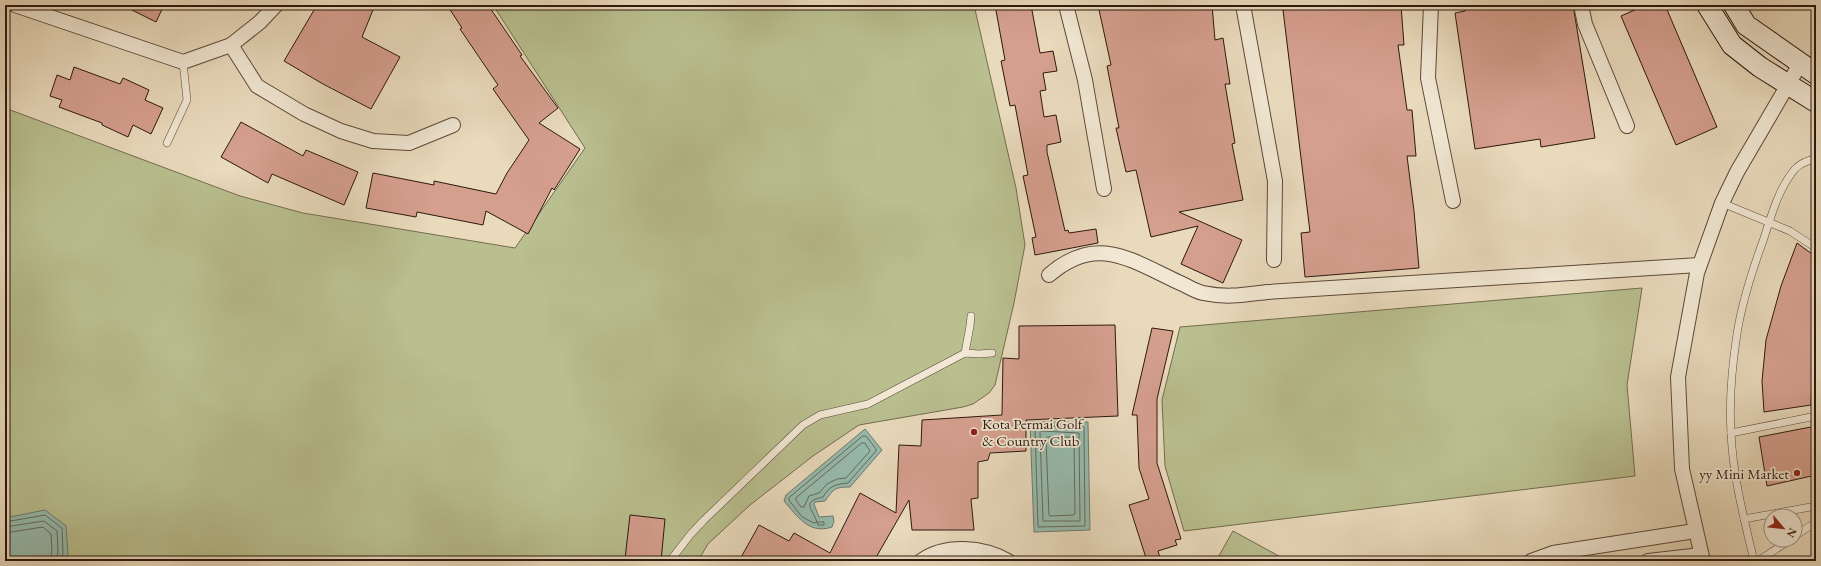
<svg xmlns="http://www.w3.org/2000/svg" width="1821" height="566" viewBox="0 0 1821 566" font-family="'EB Garamond',serif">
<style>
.green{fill:#b9bf8f;stroke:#736c4f}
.water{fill:#97bbae;stroke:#6d7a6e}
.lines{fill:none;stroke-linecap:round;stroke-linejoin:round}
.shore{stroke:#626a5e;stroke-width:1}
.building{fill:#d59f8e;stroke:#2d180f}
.lane-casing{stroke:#5c483a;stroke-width:8}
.street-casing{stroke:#5c483a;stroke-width:16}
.secondary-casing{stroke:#2d180f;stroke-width:22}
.path{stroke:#2d180f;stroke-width:2.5;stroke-dasharray:3 2;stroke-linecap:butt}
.lane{stroke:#f1e7d3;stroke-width:7}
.street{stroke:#f1e7d3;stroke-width:14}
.secondary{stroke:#f1e7d3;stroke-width:20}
.poi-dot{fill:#8f2418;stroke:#f1e7d3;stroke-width:1.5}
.labels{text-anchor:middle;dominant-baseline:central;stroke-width:3.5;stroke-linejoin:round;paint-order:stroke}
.poi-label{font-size:15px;fill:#2d180f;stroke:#f1e7d3;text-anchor:start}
</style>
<rect width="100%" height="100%" fill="#e9dabc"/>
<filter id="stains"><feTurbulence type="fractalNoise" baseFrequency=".005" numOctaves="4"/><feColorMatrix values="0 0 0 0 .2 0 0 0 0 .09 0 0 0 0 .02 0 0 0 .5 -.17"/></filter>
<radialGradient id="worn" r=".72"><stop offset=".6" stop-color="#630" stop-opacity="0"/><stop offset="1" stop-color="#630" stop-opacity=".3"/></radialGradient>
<g class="green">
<path d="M493 5H974L1016 188 1025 245 1014 303 995 385 989 393 973 404 963 407 859 425 813 456 750 505 708 544 698 561H5V108L240 196 303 213 515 248 585 148Z"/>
<path d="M1642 288 1627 385 1635 476 1184 531 1165 466 1162 400 1180 327Z"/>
<path d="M1233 531 1288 561H1216Z"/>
</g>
<g class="water">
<path d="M1030 422H1088L1090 530 1034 532Z"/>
<path d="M865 429 882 450 850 487C834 487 834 489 825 501L815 502 814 504 819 517 833 516 834 521 832 527C809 535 797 516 784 501L786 495Z"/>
<path d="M45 510 66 526 68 554 64 561H5V518Z"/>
</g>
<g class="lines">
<g class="shore">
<path d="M1037 426 1084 427 1085 526 1038 527 1035 429Z"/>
<path d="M1042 431 1079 433 1080 521H1043L1040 433Z"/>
<path d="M863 436H866L876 449V451L848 483C836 484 829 486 823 497 801 502 812 508 817 522H824V525H818L817 522 814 523 802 517 789 500V498Z"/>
<path d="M1048 437H1072L1074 439 1075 514 1073 515 1050 516 1049 515 1046 439Z"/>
<path d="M862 443H865L870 451 846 478 837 479 827 484 819 493 809 496 804 507H801L796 500V498Z"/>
<path d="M5 522 45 515 62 528 63 553 61 561"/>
<path d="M5 527 44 521 57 531 58 552 56 561"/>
<path d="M5 533 43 527 51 534 52 551 50 561"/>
</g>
</g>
<g class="building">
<path d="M122 5H164L156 22Z"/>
<path d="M317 5H375L362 37 400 57 371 109 323 84 284 61Z"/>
<path d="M447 5H488L522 55 520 56 558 108 539 123 580 149 554 190 552 188 528 234 486 211 483 225 417 212 416 217 366 208 373 173 434 185V181L496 194 507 173 529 140 493 89 498 85 460 29 462 28Z"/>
<path d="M995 5H1031L1040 53 1053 51 1057 71 1043 73 1046 90 1040 91 1044 117 1056 115 1061 142 1047 145V152L1065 231 1068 230 1069 233 1096 229 1098 243 1035 255 1032 238 1036 237 1023 176 1028 175 1015 105 1010 106 1001 61 1005 60Z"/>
<path d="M1098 5H1212L1215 40 1223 38 1230 84H1225L1235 143 1232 144 1243 200 1179 212 1242 240 1223 283 1181 264 1198 226 1151 237 1136 170 1126 172 1116 128H1119L1107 66 1111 65Z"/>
<path d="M1322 5H1401L1404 45H1398L1407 110H1412L1416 156H1407L1414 211 1419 268 1305 277 1301 233 1310 232 1283 10Z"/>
<path d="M1464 5H1573L1595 138 1541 147 1540 139 1475 149 1455 13 1465 11Z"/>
<path d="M1646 5H1665L1717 127 1676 145 1621 16Z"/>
<path d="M74 67 120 84 123 78 149 90 145 100 163 108 151 134 133 125 128 137 102 125V123L59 107 62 100 50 96 57 75 70 80Z"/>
<path d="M241 122 303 156 306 150 358 172 344 205 272 174 268 183 221 157Z"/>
<path d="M1797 243 1816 257V344L1813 359 1811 405 1764 412 1762 381 1766 340 1781 286Z"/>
<path d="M1115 325 1118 416 1026 420V451L990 453 988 460 978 462V498L971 499 974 530H912L909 500 874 561H739L759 525 789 541 794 533 830 553 860 493 896 513 899 445 921 446 922 420 1002 415 1003 358 1019 359V326Z"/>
<path d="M1152 328 1173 331 1157 399V463L1181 539 1175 540 1177 545 1158 551 1161 561H1147L1129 505 1149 499 1139 468 1137 415H1132Z"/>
<path d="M1816 426V475L1767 486 1759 437Z"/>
<path d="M630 515 665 519 661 561 625 559Z"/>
</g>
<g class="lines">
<defs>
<g id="lane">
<path d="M167 143 187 100 183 62"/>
<path d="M1722 203 1790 231 1816 248"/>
<path d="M965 353 970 326 971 316"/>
<path d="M1731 433 1816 416"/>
<path d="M1744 519 1816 506"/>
<path d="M1795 536 1816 522"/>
<path d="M670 561 690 535 704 520 803 425 820 415 868 404 965 353 979 354 992 353"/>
<path d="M1754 561C1744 519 1733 476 1731 433 1729 400 1732 366 1737 334 1742 302 1752 271 1763 241 1771 217 1778 189 1795 169 1801 163 1808 160 1816 159"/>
<path d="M1758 561 1790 540"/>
</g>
<g id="street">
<path d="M15 5 183 62 231 45 260 22 276 5"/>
<path d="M1066 5 1085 80 1104 189"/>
<path d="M1243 5 1275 181 1274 260"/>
<path d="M1431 5 1428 78 1453 201"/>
<path d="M1581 5 1585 24 1627 126"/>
<path d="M231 45 257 86 304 114 341 131 373 141 409 143 453 125"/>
<path d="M1049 275C1096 234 1129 259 1178 282 1186 285 1194 291 1203 293 1227 298 1243 295 1267 292L1699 265"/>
<path d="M921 561C946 543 983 547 1008 561"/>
<path d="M1531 561 1553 553 1695 531"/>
<path d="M1648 561 1701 555"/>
<path d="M1703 561 1682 469 1678 377 1697 273 1722 203 1737 172 1800 64"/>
</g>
<g id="secondary">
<path d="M1707 5 1732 45 1760 67 1816 102"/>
<path d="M1734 5 1746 25 1816 74"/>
</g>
</defs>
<use href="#lane" class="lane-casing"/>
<use href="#street" class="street-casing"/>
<use href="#secondary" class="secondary-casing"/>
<path class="path" d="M1811 5 1816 9"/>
<use href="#lane" class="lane"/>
<use href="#street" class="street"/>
<use href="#secondary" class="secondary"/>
</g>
<g class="poi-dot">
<circle cx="974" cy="432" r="4"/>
<circle cx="1797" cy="473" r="4"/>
</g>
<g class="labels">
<g class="poi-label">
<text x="982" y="423">Kota Permai Golf<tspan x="982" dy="17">&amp; Country Club</tspan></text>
<text x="1789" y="473" text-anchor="end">yy Mini Market</text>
</g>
</g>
<rect width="1821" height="566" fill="none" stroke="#e9dabc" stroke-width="20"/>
<rect x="6" y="6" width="1809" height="554" fill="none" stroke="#2d180f" stroke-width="2"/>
<rect x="10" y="10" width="1801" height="546" fill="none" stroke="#2d180f"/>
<g transform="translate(1783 528) rotate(118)"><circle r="19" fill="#f1e7d3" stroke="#a39485"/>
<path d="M0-3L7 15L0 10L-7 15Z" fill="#8f2418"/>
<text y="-6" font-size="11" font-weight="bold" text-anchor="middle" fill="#2d180f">N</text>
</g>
<rect width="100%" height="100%" filter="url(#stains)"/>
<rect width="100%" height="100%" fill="url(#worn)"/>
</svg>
